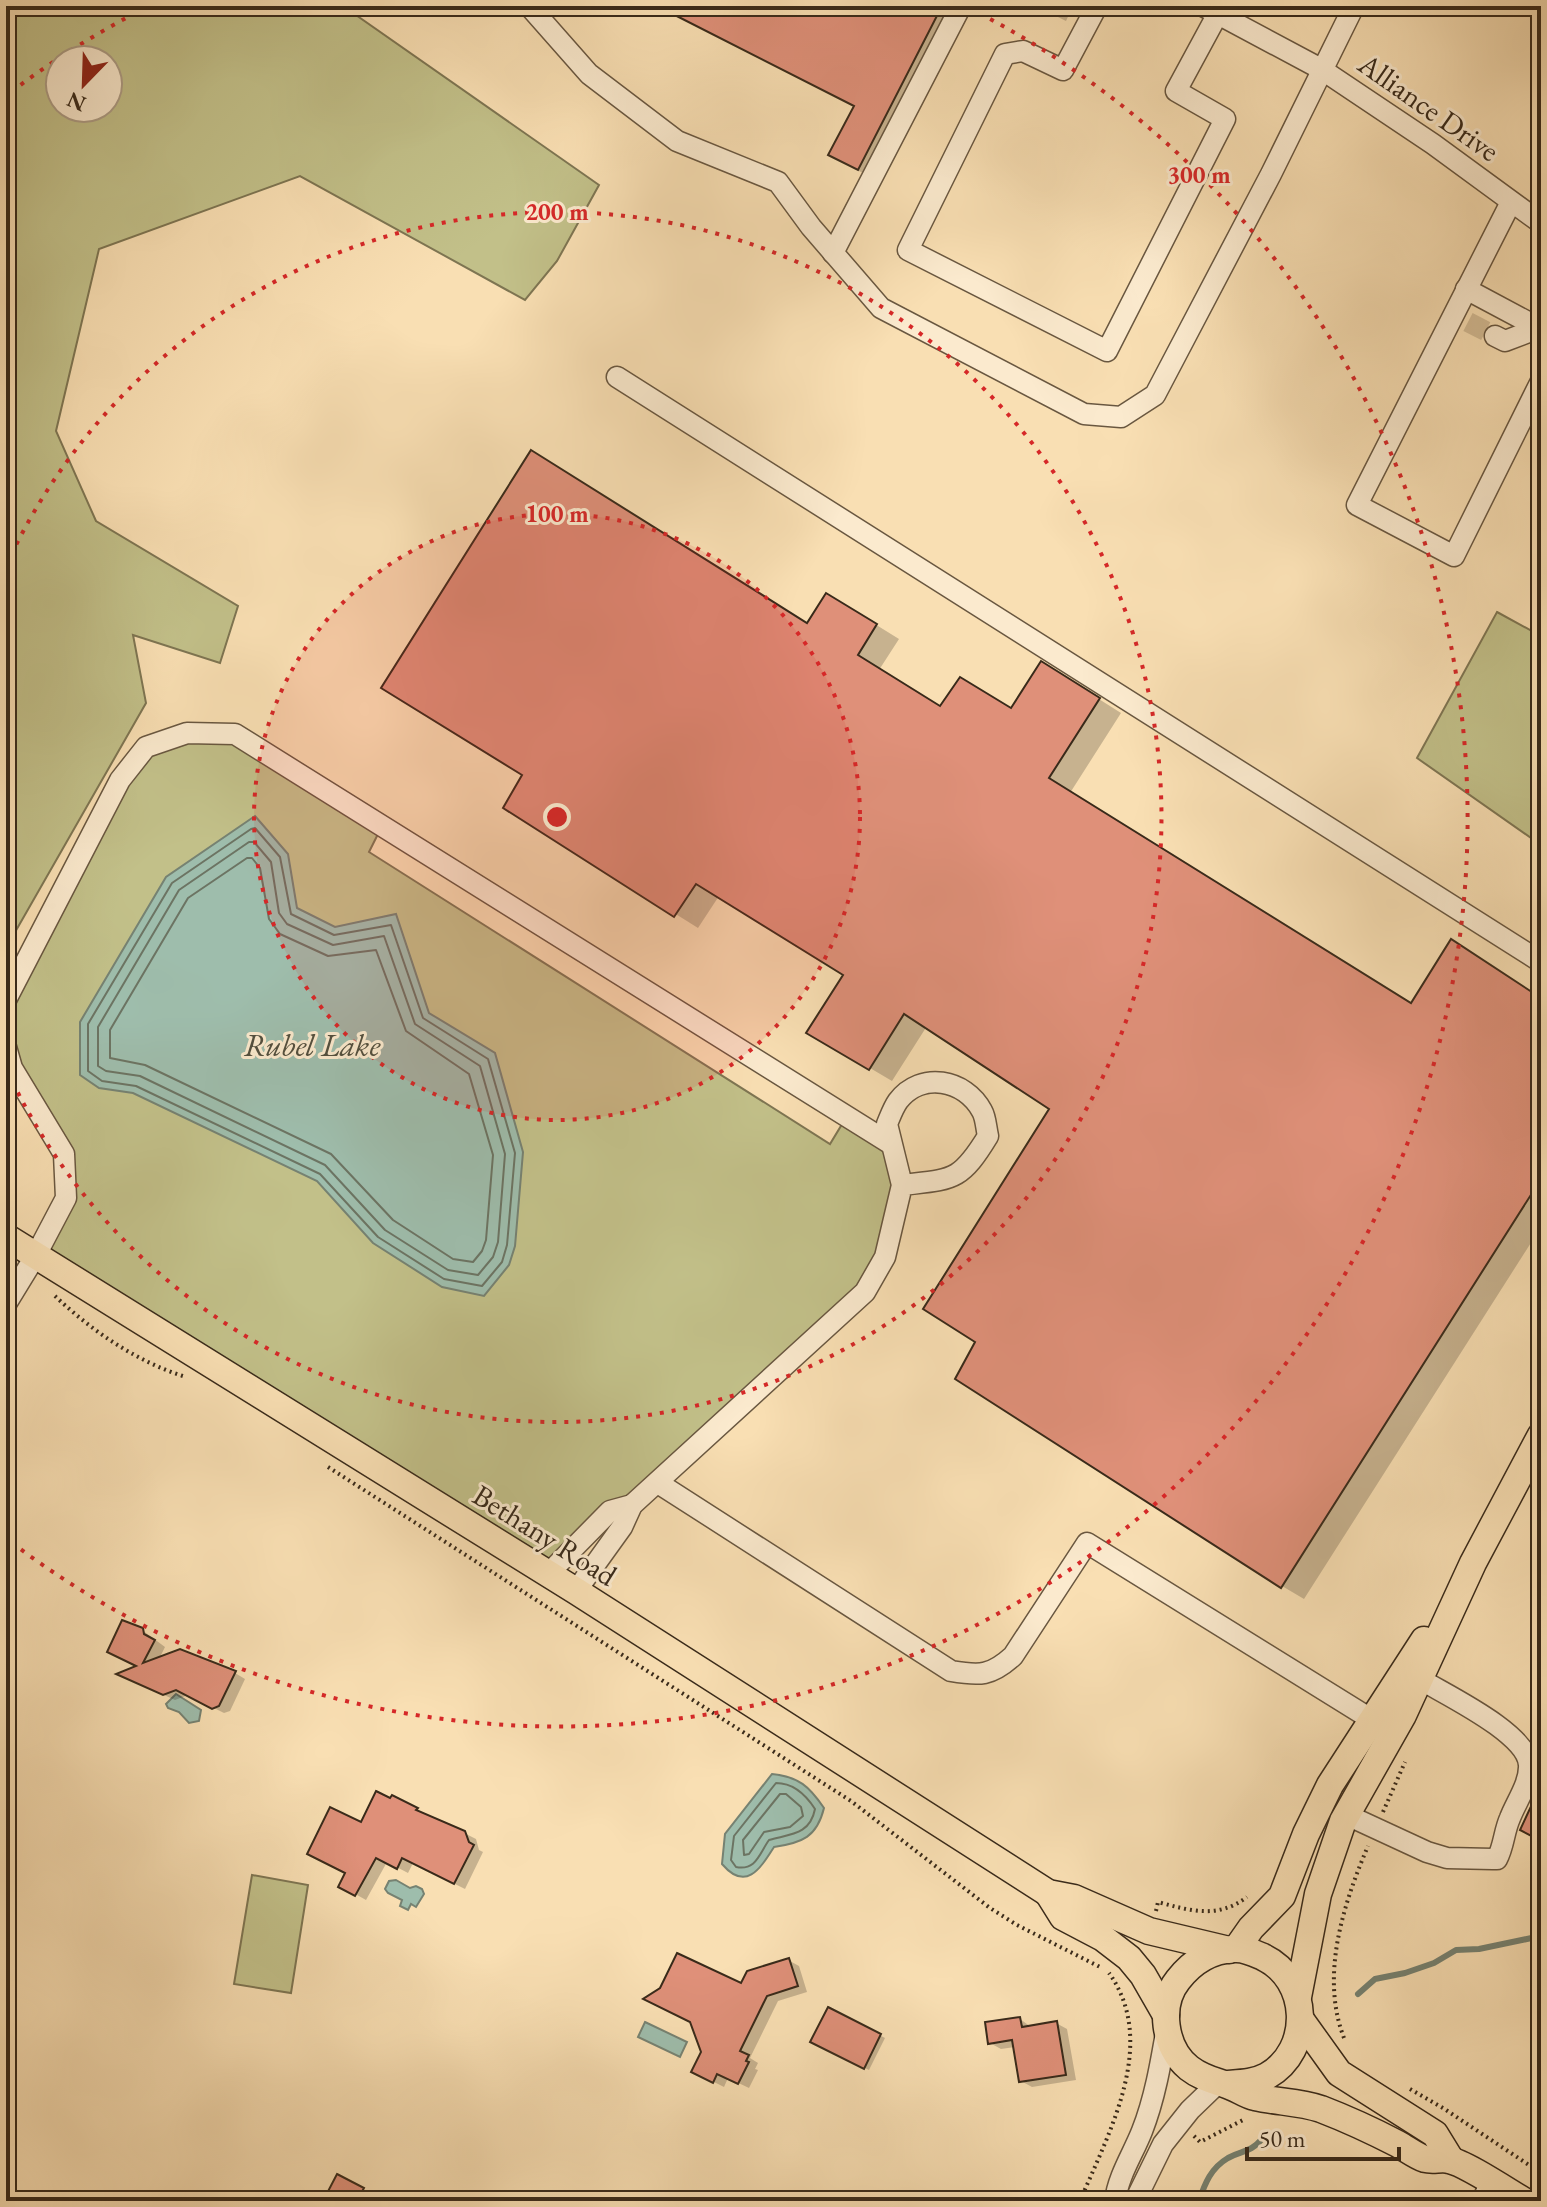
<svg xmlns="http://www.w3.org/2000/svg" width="1547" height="2207" viewBox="0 0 1547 2207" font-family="'EB Garamond',serif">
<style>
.green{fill:#c2c089;stroke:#7e7552;stroke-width:2;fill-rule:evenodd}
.water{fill:#9ebdac;stroke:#768272;stroke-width:2}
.shadow{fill:#0003}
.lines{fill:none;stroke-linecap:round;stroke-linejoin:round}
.shore{stroke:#6c7463;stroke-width:2}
.stream{stroke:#768272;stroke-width:6}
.building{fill:#df9079;stroke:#392a1a;stroke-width:2}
.minor-tunnel{stroke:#d3bb94;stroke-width:20;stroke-dasharray:20 10;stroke-linecap:butt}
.minor-casing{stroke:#695740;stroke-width:23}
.major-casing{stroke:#392a1a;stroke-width:29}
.path{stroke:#392a1a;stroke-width:4;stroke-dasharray:2 4;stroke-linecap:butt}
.minor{stroke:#fbeace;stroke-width:20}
.major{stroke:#f9dfb3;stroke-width:26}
.ring{fill:none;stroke:#d62828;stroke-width:4;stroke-dasharray:4 8}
.labels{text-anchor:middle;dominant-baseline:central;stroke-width:6;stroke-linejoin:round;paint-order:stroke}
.street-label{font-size:30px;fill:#392a1a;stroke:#fbeace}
.water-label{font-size:32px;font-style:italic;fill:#524f3e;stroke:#fbeace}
.centre{fill:#d62828;stroke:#fbeace;stroke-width:4}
.ring-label{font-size:24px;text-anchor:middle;font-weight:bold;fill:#d62828;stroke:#fbeace;stroke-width:6;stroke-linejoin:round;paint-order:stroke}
</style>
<rect width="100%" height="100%" fill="#f9dfb3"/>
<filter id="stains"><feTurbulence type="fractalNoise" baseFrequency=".0025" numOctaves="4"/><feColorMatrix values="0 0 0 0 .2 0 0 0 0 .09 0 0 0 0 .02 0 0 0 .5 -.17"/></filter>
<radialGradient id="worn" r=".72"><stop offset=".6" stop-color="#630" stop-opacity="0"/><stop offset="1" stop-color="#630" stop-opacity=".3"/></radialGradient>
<g class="green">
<path d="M6 6H343L599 185 557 261 525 300 300 176 99 249 56 431 96 521 238 606 220 663 133 635 146 703 6 948ZM108 60V108H60V60Z"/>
<path d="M1497 612 1541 636V845L1417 758Z"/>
<path d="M235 734 382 826 369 852 830 1144 847 1116 891 1144 902 1185 865 1292 548 1574 36 1255 66 1198 64 1154 6 1047V1000L146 747Z"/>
<path d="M252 1875 308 1885 291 1993 234 1984Z"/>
</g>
<g class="water">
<path d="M255 816 288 854 297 908 335 927 396 914 429 1013 495 1053 523 1152 515 1246 509 1265 484 1296 442 1287 373 1243 317 1181 133 1093 99 1088 80 1075V1022L166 877Z"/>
<path d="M176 1694 201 1710 199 1721 189 1723 179 1712 168 1708 166 1704Z"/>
<path d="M772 1774C799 1777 809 1786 824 1808 817 1837 802 1843 774 1847 760 1869 746 1892 722 1864L725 1834Z"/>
<path d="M396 1880 410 1888 416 1886 422 1889 424 1894 416 1907 411 1904 408 1910 400 1906 402 1900 388 1893 385 1889 389 1881Z"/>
<path d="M645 2022 687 2042 680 2057 638 2037Z"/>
</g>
<g class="shadow">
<path d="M658 6H971L881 182 853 168 856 106Z"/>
<path d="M1036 6H1073L1066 21Z"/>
<path d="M849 608 899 639 879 670 941 708 1012 710 1064 677 1121 713 1070 793 1412 1005 1541 998V1227L1304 1599 1282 1586 977 1341 1052 1109 927 1026 892 1081 809 1032 846 975 719 896 698 928 505 807 524 774 807 624Z"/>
<path d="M142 1630 165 1647 159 1659 235 1673 245 1679 230 1711 224 1713 188 1695 175 1700 129 1679 139 1667Z"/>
<path d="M393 1797 476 1839 479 1850 483 1852 465 1889 413 1863 408 1873 387 1862 366 1900 341 1886 362 1824Z"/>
<path d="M788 1960 799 1966 807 1992 778 2001 750 2058 758 2063 755 2069 758 2070 749 2088 728 2078 724 2087 704 2077 742 1986Z"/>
<path d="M829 2009 885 2038 869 2070 813 2041Z"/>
<path d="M1020 2019 1031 2027 1056 2023 1067 2029 1076 2080 1032 2087 1021 2081 1015 2047 1001 2049 990 2043Z"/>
<path d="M338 2177 373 2196 371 2201H325Z"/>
<path d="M893 2190 914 2201H887Z"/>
</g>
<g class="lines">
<g class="shore">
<path d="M255 828 280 857 291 914 334 935 391 925 423 1018 488 1059 515 1153 507 1245 502 1262 482 1286 444 1279 378 1237 320 1174 136 1086 102 1081 88 1071V1024L172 883 251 829Z"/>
<path d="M249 842H254L271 862 279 913 287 924 333 945 384 936 415 1024 480 1066 505 1154 498 1242 493 1257 478 1275 448 1270 385 1230 325 1165 140 1076 106 1071 98 1066V1027L179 890Z"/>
<path d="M247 858H252L260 868 269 919 280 934 328 956 376 950 406 1031 469 1074 493 1155 486 1240 482 1251 473 1262 453 1259 393 1220 331 1154 145 1065 110 1058V1030L188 898Z"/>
<path d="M776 1783C794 1783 806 1795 815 1809 810 1835 790 1834 769 1840 759 1854 756 1871 736 1867L731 1860 734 1836Z"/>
<path d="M780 1794H786L801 1807 803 1816 790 1827 764 1832 749 1854 744 1855 743 1840Z"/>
</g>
<g class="stream">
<path d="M1358 1994 1375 1979 1405 1973 1434 1963 1456 1950 1479 1949 1541 1936"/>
<path d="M1199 2201C1205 2183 1211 2168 1228 2158 1243 2150 1250 2153 1262 2139"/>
</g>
</g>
<g class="building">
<path d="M657 6H942L858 170 828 155 854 106Z"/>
<path d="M531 450 807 623 826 593 877 624 858 655 940 706 960 677 1011 708 1041 661 1100 698 1049 778 1411 1003 1451 939 1541 998V1179L1281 1588 955 1379 975 1342 923 1309 1049 1109 904 1014 869 1070 806 1033 843 975 696 884 674 917 503 808 522 775 381 688Z"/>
<path d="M122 1620 143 1628 144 1634 155 1640 143 1663 180 1649 236 1671 219 1706 212 1709 176 1690 163 1695 116 1674 136 1666 107 1652Z"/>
<path d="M1541 1785V1841L1520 1830Z"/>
<path d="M376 1791 390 1798 392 1795 418 1808 416 1810 465 1831 469 1842 474 1845 454 1884 402 1858 397 1869 376 1858 355 1896 338 1887 345 1873 307 1854 330 1807 361 1822Z"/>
<path d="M677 1953 741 1983 747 1971 789 1958 798 1986 767 1996 740 2051 749 2055 746 2061 749 2062 738 2084 717 2074 713 2083 691 2072 701 2052 690 2022 643 1999 660 1988Z"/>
<path d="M828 2007 881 2034 864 2069 810 2042Z"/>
<path d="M1020 2017 1022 2027 1057 2021 1066 2075 1019 2082 1012 2040 988 2044 985 2022Z"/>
<path d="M337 2174 364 2188 357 2201H323Z"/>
</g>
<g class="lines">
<path class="minor-tunnel" d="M1468 322 1495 336"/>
<defs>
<g id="minor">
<path d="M529 6 589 74 677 141 778 182 811 227 881 308 1084 414 1121 417 1155 395 1271 174 1354 6"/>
<path d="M1097 6 1063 70 1023 51 1005 54 908 250 1107 351 1225 119 1176 91 1222 6"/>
<path d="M1203 6 1321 69 1433 144 1541 223"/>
<path d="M1511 202 1357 505 1454 556 1541 381"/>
<path d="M833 253 961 6"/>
<path d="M1466 289 1541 329"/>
<path d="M1495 336 1505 341 1539 328"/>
<path d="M617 377 1541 962"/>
<path d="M6 1000 120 780 146 747 187 733 235 734 891 1144"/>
<path d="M6 1047 12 1068 64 1154 66 1198 36 1255 6 1304"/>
<path d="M658 1483 951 1671C980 1676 991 1676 1013 1656L1087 1543 1382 1726"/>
<path d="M548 1574 610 1511 632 1505"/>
<path d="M576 1591 622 1527 632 1505 865 1292 885 1257 902 1185C953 1179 960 1182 988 1136 986 1128 986 1118 982 1111 965 1079 921 1071 898 1101 893 1108 890 1117 887 1124L902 1185"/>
<path d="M1347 1815 1427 1852 1447 1858 1493 1859H1497C1504 1846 1504 1831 1510 1818 1516 1802 1530 1783 1529 1765 1527 1733 1446 1695 1420 1679"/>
<path d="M1115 2201C1118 2176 1133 2154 1142 2131 1155 2098 1161 2062 1167 2027"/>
<path d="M1135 2201 1163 2144 1190 2110 1217 2084"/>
<path d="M1482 2201 1491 2182"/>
</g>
<g id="major">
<path d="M6 1237 576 1591 1048 1893 1074 1898 1149 1931 1229 1950"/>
<path d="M1048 1893 1063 1917 1103 1938 1129 1958 1143 1975 1166 2015"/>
<path d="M1237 1948 1251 1928 1282 1896 1306 1834 1330 1785 1424 1640"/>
<path d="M1298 1997 1318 1894 1343 1821 1403 1715 1473 1563 1541 1435"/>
<path d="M1301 2020 1339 2073 1435 2134 1451 2160"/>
<path d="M1226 2084C1240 2083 1254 2083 1267 2076 1313 2050 1310 1979 1263 1957 1254 1953 1244 1948 1234 1949 1211 1950 1192 1962 1178 1980 1158 2005 1164 2048 1189 2068 1202 2078 1213 2080 1227 2085 1237 2088 1245 2095 1255 2097 1277 2102 1300 2102 1321 2109 1347 2119 1373 2131 1398 2144 1407 2149 1416 2156 1425 2159 1433 2161 1442 2158 1449 2160 1465 2163 1507 2191 1524 2201"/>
</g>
</defs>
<use href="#minor" class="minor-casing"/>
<use href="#major" class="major-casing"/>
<g class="path">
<path d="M55 1296C92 1331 137 1362 186 1377"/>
<path d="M328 1467 851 1801 990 1908 1017 1925 1102 1968"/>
<path d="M1383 1812 1405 1762"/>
<path d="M1156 1911 1158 1902C1191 1911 1218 1919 1247 1897"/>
<path d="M1344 2038C1320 1976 1343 1905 1368 1846"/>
<path d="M1410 2089 1443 2108 1541 2173"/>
<path d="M1194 2136 1200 2142 1245 2119"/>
<path d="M1080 2201C1109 2132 1159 2043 1109 1973"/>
</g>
<use href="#minor" class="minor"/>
<use href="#major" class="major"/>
</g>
<circle cx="557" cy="817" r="303" fill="#d62828" fill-opacity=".12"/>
<g class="ring">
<circle cx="557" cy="817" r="303"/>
<path d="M6 566A605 605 0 1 1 6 1068"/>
<path d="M11 92A908 908 0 0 1 145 8M969 8A908 908 0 1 1 11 1542"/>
</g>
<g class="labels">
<g class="street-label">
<text transform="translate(1429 107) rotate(35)">Alliance Drive</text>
<text transform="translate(545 1535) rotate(32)">Bethany Road</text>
</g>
<g class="water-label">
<text x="312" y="1045">Rubel Lake</text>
</g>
</g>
<circle cx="557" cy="817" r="12" class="centre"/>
<g class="ring-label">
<text x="1199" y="183">300 m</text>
<text x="557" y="220">200 m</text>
<text x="557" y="522">100 m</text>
</g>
<rect width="1547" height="2207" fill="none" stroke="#f9dfb3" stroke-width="32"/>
<rect x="8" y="8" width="1531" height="2191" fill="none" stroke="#392a1a" stroke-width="4"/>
<rect x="16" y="16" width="1515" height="2175" fill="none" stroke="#392a1a" stroke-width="2"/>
<g transform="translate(84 84) rotate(203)"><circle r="38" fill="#fbeace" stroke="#ad9d86" stroke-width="2"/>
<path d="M0-6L14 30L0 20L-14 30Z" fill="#8f2418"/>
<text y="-12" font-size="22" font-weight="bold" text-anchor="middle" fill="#392a1a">N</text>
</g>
<path d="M1247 2147v12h152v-12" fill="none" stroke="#392a1a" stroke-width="4"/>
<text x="1259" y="2147" font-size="24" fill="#392a1a" stroke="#fbeace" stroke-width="6" paint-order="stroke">50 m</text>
<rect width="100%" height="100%" filter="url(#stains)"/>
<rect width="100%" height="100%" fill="url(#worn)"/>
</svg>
